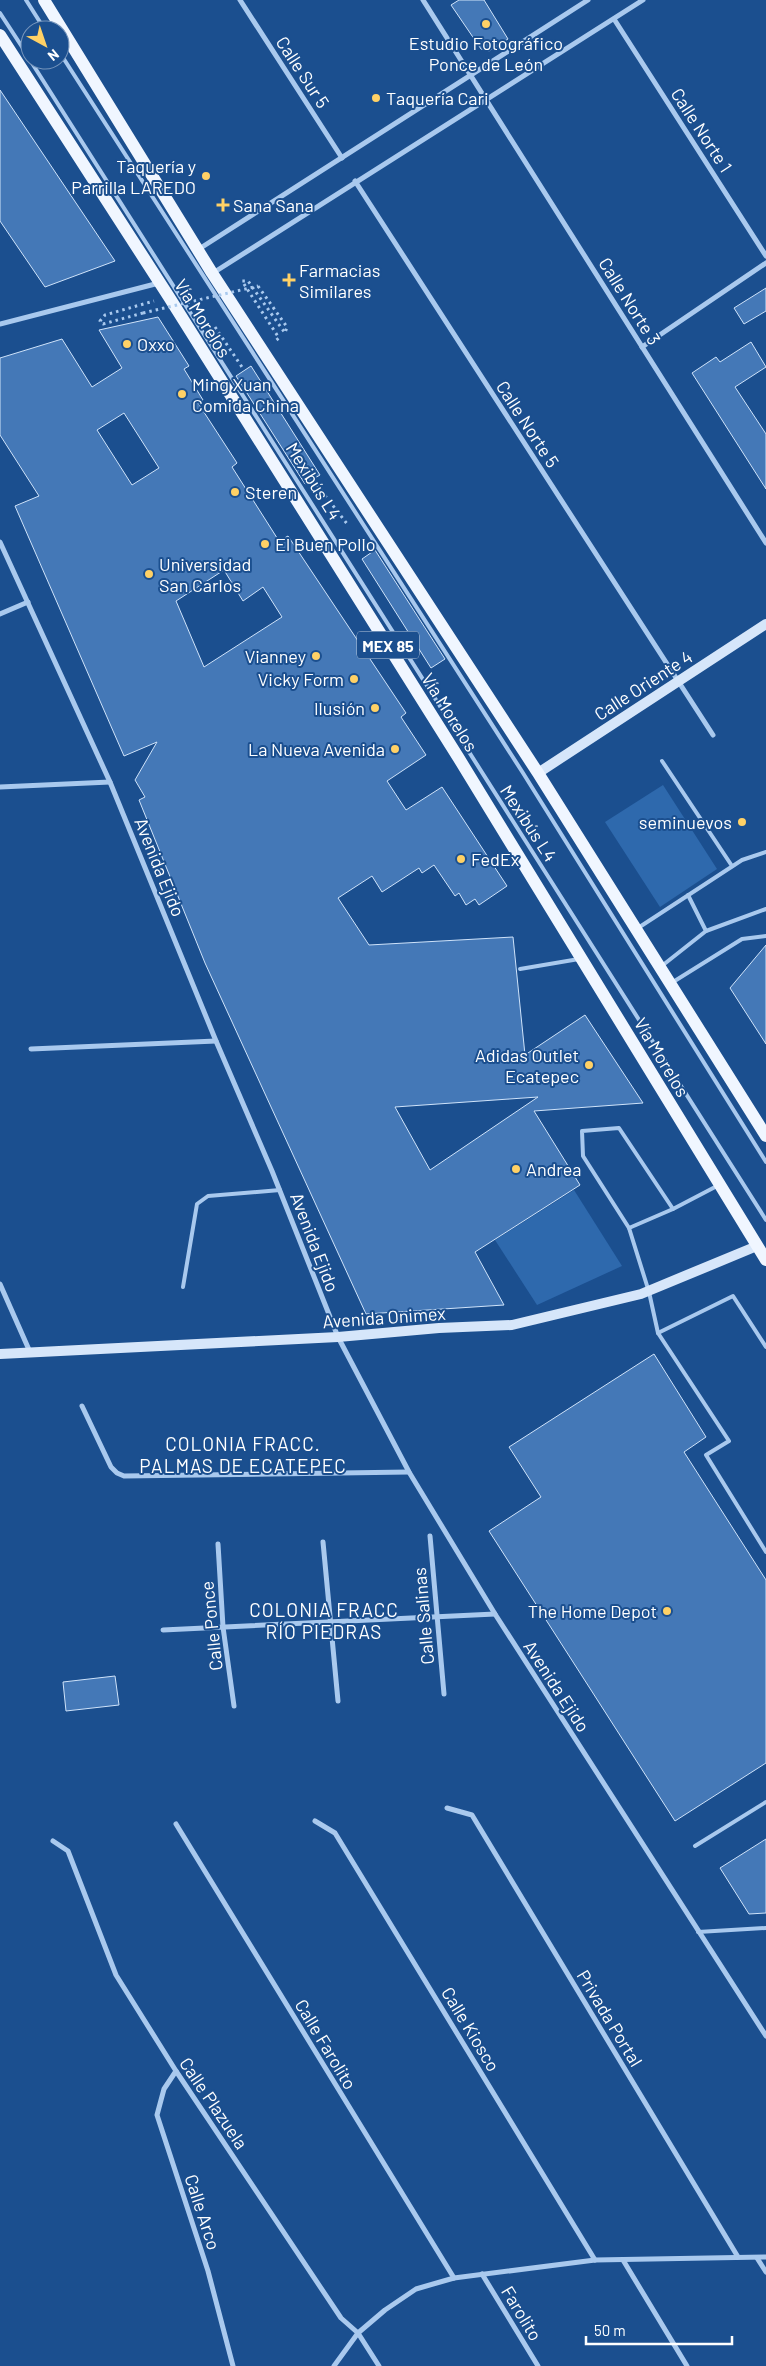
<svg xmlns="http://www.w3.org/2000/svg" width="766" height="2366" viewBox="0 0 766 2366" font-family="Barlow,sans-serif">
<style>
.green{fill:#2e69ad}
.building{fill:#4478b7;stroke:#cfe3fa;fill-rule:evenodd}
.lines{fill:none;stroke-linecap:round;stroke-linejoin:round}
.path{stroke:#a9c9ee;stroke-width:3;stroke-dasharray:2.5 4;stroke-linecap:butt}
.lane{stroke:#a9c9ee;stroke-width:4}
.street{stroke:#a9c9ee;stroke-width:5}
.secondary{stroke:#d6e6fa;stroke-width:10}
.primary{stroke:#f0f6ff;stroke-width:12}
.path-bridge{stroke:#a9c9ee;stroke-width:3;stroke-dasharray:2.5 4;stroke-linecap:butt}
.poi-dot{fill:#ffd166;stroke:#1b4f8f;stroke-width:2}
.labels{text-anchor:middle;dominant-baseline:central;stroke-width:4;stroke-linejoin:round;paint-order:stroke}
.shield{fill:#1b4f8f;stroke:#bbcadd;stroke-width:1}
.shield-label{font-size:16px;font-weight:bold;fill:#fff}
.poi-label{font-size:18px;fill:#fff;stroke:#1b4f8f;text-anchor:start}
.street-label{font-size:18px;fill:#fff;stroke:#1b4f8f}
.neighbourhood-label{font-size:19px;letter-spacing:1px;fill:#fff;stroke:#1b4f8f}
</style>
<rect width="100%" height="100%" fill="#1b4f8f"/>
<g class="green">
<path d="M663 785 717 869 660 907 605 822Z"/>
<path d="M574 1190 622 1266 537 1305 495 1240Z"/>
</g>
<g class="building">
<path d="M459 0H484L508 39 489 51 481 49 451 5Z"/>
<path d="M0 90 115 261 45 287 0 221Z"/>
<path d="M766 288V311L744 324 734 308Z"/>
<path d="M158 317 189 366 184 369 203 400 198 403 237 463 232 467 279 541 288 536 406 713 401 717 426 755 387 781 406 810 442 787 507 886 479 905 475 899 466 905 459 893 455 896 434 865 422 873 419 868 382 892 372 876 338 898 369 945 513 937 525 1055 585 1015 643 1103 534 1111 580 1185 475 1252 504 1305 366 1314 205 963 139 800 145 797 135 780 157 742 124 756 15 506 39 496 0 435V358L62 339 92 387 122 368 99 330ZM124 413 159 468 132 485 97 430ZM224 570 243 601 263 587 282 617 204 667 176 601ZM538 1097 430 1170 395 1107Z"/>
<path d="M751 342 766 367 735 387 766 434V489L692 373 716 357 720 362Z"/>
<path d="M251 366 320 475 305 484 236 376Z"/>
<path d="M375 550 445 659 431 668 362 559Z"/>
<path d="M766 945V1044L730 988Z"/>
<path d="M654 1354 706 1437 684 1452 766 1580V1763L675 1821 489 1531 541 1497 509 1447Z"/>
<path d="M115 1676 119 1705 66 1711 63 1682Z"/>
<path d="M766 1839V1913L749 1914 720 1868Z"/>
</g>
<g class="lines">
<g class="path">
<path d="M258 286 287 327 285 333 248 281H242L279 338 274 342"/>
<path d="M143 313 103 324 100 321 105 315 154 301"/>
<path d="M215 327 244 370"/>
<path d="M313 480 348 525"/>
</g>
<g class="lane">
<path d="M26 0 45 30"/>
<path d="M0 13 30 59"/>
<path d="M60 53 523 773 766 1162"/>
<path d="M30 60 766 1220"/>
<path d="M662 761 732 866"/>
<path d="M688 895 706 931 766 909"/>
<path d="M638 928 742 860 766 852"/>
<path d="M663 965 706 931"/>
<path d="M520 969 579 959"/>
<path d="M673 982 742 939 766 936"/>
<path d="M717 1186 673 1209 619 1128 582 1131 583 1156 629 1228 649 1292 658 1333 729 1441 706 1455 766 1552"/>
<path d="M629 1228 673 1209"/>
<path d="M183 1287 197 1204 208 1196 280 1190"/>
<path d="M658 1333 733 1296 766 1347"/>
<path d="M695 1846 766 1802"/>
<path d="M698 1932 766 1928"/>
</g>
<g class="street">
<path d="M240 0 342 158"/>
<path d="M423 0 766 543"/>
<path d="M614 19 766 256"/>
<path d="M355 181 713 735"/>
<path d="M199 249 588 0"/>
<path d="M213 273 643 0"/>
<path d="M0 324 159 283"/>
<path d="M642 347 766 263"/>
<path d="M0 542 110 782 216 1041 272 1171 338 1337 409 1472 495 1614 766 2036"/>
<path d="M0 614 28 602"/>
<path d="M0 787 110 782"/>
<path d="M31 1049 216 1041"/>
<path d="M0 1284 30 1352"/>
<path d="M82 1406 111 1467 117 1473 124 1476 409 1472"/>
<path d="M430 1536 444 1694"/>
<path d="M323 1542 338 1701"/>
<path d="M218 1544 223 1627 234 1706"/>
<path d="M163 1630 495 1614"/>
<path d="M447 1808 472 1815 738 2257"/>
<path d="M315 1821 335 1833 595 2260"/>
<path d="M176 1824 454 2278"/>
<path d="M53 1841 68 1851 116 1975 176 2071 341 2318 358 2333 379 2366"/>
<path d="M176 2071 164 2089 157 2115 208 2271 233 2366"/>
<path d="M757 2258 766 2272"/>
<path d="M623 2260 687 2366"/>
<path d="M482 2274 538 2366"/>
<path d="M334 2366 358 2333 385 2310 416 2289 454 2278 595 2260 766 2257"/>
</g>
<g class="secondary">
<path d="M538 773 766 624"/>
<path d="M0 1354 338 1337 439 1328 512 1325 641 1294 757 1246"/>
</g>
<g class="primary">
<path d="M44 0 212 273 538 773 766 1136"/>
<path d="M0 35 169 297 458 757 766 1260"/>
</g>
<path class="path-bridge" d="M143 313 258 286"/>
</g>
<g class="poi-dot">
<circle cx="486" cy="24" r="5"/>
<circle cx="376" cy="98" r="5"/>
<circle cx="206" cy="176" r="5"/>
<path d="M220.5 197.5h5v5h5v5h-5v5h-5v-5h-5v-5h5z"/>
<path d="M286.5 272.5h5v5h5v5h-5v5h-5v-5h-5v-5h5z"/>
<circle cx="127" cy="344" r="5"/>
<circle cx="182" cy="394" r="5"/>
<circle cx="235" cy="492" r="5"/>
<circle cx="265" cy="544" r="5"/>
<circle cx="149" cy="574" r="5"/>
<circle cx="316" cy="656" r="5"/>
<circle cx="354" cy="679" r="5"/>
<circle cx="375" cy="708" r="5"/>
<circle cx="395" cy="749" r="5"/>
<circle cx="742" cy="822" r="5"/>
<circle cx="461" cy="859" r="5"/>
<circle cx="589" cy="1065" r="5"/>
<circle cx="516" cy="1169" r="5"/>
<circle cx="667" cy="1611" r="5"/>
</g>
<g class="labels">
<rect class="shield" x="357" y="631.5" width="62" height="27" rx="4"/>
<g class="shield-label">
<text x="388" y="645">MEX 85</text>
</g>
<g class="poi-label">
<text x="486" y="43" text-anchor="middle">Estudio Fotográfico<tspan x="486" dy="21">Ponce de León</tspan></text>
<text x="386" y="98">Taquería Cari</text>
<text x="196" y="166" text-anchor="end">Taquería y<tspan x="196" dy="21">Parrilla LAREDO</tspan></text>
<text x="233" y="205">Sana Sana</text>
<text x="299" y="270">Farmacias<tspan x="299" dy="21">Similares</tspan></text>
<text x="137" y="344">Oxxo</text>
<text x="192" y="384">Ming Xuan<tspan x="192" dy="21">Comida China</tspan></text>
<text x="245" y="492">Steren</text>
<text x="275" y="544">El Buen Pollo</text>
<text x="159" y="564">Universidad<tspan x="159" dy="21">San Carlos</tspan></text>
<text x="306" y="656" text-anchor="end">Vianney</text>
<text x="344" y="679" text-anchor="end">Vicky Form</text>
<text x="365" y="708" text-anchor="end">Ilusión</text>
<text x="385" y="749" text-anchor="end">La Nueva Avenida</text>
<text x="732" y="822" text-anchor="end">seminuevos</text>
<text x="471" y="859">FedEx</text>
<text x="579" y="1055" text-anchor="end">Adidas Outlet<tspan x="579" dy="21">Ecatepec</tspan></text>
<text x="526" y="1169">Andrea</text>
<text x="657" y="1611" text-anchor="end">The Home Depot</text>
</g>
<g class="street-label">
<text transform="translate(303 72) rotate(57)">Calle Sur 5</text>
<text transform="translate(702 130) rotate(57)">Calle Norte 1</text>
<text transform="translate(630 301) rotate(58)">Calle Norte 3</text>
<text transform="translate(203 318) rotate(58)">Vía Morelos</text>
<text transform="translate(528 424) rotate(57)">Calle Norte 5</text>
<text transform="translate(314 481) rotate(58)">Mexibús L4</text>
<text transform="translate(643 685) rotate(-33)">Calle Oriente 4</text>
<text transform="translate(450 712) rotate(58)">Vía Morelos</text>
<text transform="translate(529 823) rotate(57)">Mexibús L4</text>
<text transform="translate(160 867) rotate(68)">Avenida Ejido</text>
<text transform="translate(662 1057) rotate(59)">Vía Morelos</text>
<text transform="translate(315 1242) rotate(69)">Avenida Ejido</text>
<text transform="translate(384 1317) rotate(-4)">Avenida Onimex</text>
<text transform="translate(423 1616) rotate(-95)">Calle Salinas</text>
<text transform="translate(211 1626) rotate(-96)">Calle Ponce</text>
<text transform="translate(557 1686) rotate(57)">Avenida Ejido</text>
<text transform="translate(610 2018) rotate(59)">Privada Portal</text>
<text transform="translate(471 2029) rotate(59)">Calle Kiosco</text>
<text transform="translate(326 2044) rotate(59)">Calle Farolito</text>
<text transform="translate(214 2103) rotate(56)">Calle Plazuela</text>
<text transform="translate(203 2212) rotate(72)">Calle Arco</text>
<text transform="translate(522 2313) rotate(59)">Farolito</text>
</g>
<g class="neighbourhood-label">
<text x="243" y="1443">COLONIA FRACC.<tspan x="243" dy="22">PALMAS DE ECATEPEC</tspan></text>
<text x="324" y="1609">COLONIA FRACC<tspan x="324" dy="22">RÍO PIEDRAS</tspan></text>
</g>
</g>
<g transform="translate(45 45) rotate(140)"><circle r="24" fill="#1b4f8f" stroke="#7695bc"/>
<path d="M0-4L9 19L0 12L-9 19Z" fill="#ffd166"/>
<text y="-8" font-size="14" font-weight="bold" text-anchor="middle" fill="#ffffff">N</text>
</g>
<path d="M586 2336v8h146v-8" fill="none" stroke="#ffffff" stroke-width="2.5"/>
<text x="594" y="2336" font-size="15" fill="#ffffff" stroke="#1b4f8f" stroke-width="4" paint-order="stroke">50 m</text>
</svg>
